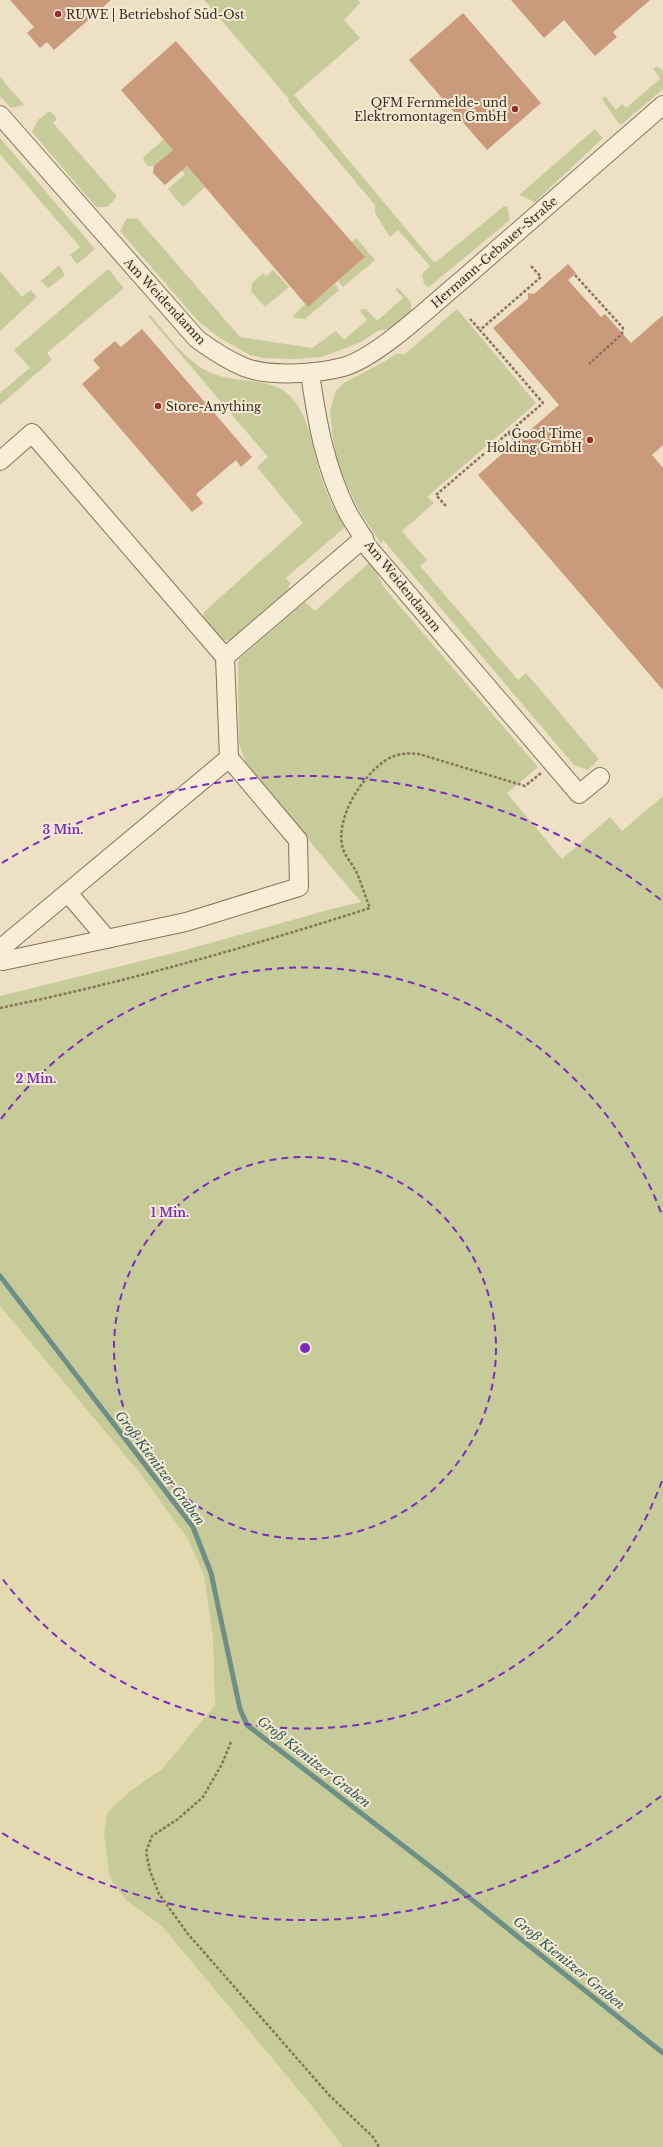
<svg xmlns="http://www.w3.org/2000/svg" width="663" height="2147" viewBox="0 0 663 2147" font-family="'Libre Baskerville',serif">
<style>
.farmland{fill:#e3dab2}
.green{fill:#c6cb99}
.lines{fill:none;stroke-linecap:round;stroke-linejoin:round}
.stream{stroke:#6d8f86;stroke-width:5}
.building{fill:#ca9a7c}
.minor-casing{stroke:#88725b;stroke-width:20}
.path{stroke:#88725b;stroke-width:2.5;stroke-dasharray:3 2;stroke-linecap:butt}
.minor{stroke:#f8eed8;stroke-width:18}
.ring{fill:none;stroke:#7b2cbf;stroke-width:2;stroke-dasharray:7 5}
.poi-dot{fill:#952d30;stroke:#f5ead4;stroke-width:1.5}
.labels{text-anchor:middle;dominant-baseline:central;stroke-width:4;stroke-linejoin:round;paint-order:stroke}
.poi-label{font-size:12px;fill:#382a1f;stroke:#f5ead4;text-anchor:start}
.street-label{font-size:12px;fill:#382a1f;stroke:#f5ead4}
.water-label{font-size:13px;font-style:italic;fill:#2f5754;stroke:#f5ead4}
.centre{fill:#7b2cbf;stroke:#f5ead4;stroke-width:2}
.ring-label{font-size:12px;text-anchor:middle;font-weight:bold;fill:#7b2cbf;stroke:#f5ead4;stroke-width:4;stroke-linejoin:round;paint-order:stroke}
</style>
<rect width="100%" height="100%" fill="#ede0c5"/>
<path class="farmland" d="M0 1306 139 1472 188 1539 204 1576 213 1638 215 1705 163 1768 129 1792 108 1856 109 1873 127 1901 161 1925 311 2105 343 2147H0Z"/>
<g class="green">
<path d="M204 0H358L360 3 344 20 360 38 294 95 433 261 436 262 503 207 507 206 510 220 429 287 424 284 422 274 430 266 398 230 390 237 375 213V205L288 101 289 99Z"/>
<path d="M657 67 660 68 663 71V89L622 124H619L602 99 605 96 616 110 622 104 626 108 660 79 653 68Z"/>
<path d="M0 77 24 105 11 108 0 96Z"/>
<path d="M50 111 57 119 53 123 116 195 115 199 107 207H96L32 132 38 120Z"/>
<path d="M595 129 603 138 535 202 519 195Z"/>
<path d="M0 138 95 249 77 264 70 255 80 247 0 154Z"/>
<path d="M164 139 173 150 154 166H148L143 160 144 157Z"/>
<path d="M187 166 205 187 183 207 168 189 185 174 182 170Z"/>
<path d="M127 218 138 219 240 337 312 348 336 331 344 340 367 320 359 310 366 309 377 321 403 298 396 290 397 287 411 302V312L389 329 378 331 359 343 322 357 295 359 262 358 250 355 220 338 199 322 120 231Z"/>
<path d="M356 238 375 260 343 287 338 281 362 260 363 255 352 242Z"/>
<path d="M59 265 65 275 48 288 41 281Z"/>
<path d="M108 269 124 288 47 353 52 360 0 405V393L30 368 14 350Z"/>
<path d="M273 270 289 287 265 307 251 291 252 283 263 273 266 276Z"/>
<path d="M0 271 22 297 31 290 37 297 0 331Z"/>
<path d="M335 284 339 290 305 319 294 318 293 316 305 304 310 305Z"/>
<path d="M457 309 536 403 427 497 434 503 402 531 427 560 420 566 518 680 526 673 599 759 588 770 574 765 383 540 381 544 359 510 338 466 333 439 330 410 336 391 344 383 387 360 395 354H405Z"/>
<path d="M150 315C168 335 186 362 211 373 236 384 269 376 289 395 312 417 313 456 323 483 328 498 336 513 345 527L286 578 291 584 288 586 290 589 231 640 218 641 202 621 204 612 303 523 257 467 268 457 148 316Z"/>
<path d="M370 562 386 590 538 767 507 793 562 859 610 817 622 831 663 796V2147H343L311 2105 161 1925 127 1901 113 1883 109 1873 104 1833 107 1813 129 1792 163 1768 215 1705 213 1638 204 1576 188 1539 139 1472 0 1306V996L178 952 328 910 361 902 247 767 239 743 238 664 239 659 305 602 315 611Z"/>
</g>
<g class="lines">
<path class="stream" d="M0 1276 193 1527 211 1573 240 1709 247 1725 441 1875 663 2053"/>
</g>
<g class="building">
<path d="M10 0H111L54 50 47 42 40 48 27 33 34 27Z"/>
<path d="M511 0H650L613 32 617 37 595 56 564 20 544 38Z"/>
<path d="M463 13 541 103 487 150 409 60Z"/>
<path d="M176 41 365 257 308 307 187 166 165 185 153 173 154 166 173 150 121 90Z"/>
<path d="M568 264 576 273 568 280 601 317 605 314 631 343 663 315V445L652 455 663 468V690L478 475 517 441V437H522L559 405 493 328 528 299V293L534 294Z"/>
<path d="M142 329 252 457 241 467 236 460 196 494 203 503 192 512 82 384 100 368 93 360 115 341 121 347Z"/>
</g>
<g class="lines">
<defs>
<g id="minor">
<path d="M0 115 197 339C212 350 227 360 244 367 268 377 317 374 343 367 377 358 433 304 462 280 529 221 596 163 663 105"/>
<path d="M310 373C317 422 325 467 347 511 353 523 362 533 367 546L579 794 600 777"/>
<path d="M0 461 32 433 225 657 229 758 0 949"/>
<path d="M225 657 364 538"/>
<path d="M68 893 107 939"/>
<path d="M0 959 3 961 186 922 299 887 298 840 229 758"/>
</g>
</defs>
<use href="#minor" class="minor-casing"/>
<g class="path">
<path d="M575 275 623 328 622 334 589 364"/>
<path d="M470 319 480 330"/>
<path d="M509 433 517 443"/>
<path d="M446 506 436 495 543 403 480 330 541 277 531 266"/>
<path d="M0 1008C126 982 248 947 370 908 365 896 361 882 356 871 352 864 346 857 343 849 334 819 362 776 386 760 397 753 408 753 419 754L525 786 541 773"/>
<path d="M231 1742 222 1764 203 1797 178 1819 152 1836 146 1852 150 1871 159 1894 188 1934 329 2095 373 2137 379 2147"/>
</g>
<use href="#minor" class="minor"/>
</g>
<g class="ring">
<circle cx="305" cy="1348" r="191"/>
<path d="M662 1481A381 381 0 0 1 1 1577M1 1119A381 381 0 0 1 662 1215"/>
<path d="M661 1796A572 572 0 0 1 2 1833M2 863A572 572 0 0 1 661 900"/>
</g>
<g class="poi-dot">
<circle cx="58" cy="14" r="4"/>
<circle cx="515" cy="109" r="4"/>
<circle cx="158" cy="406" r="4"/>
<circle cx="590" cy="440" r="4"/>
</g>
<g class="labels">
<g class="poi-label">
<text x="66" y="14">RUWE | Betriebshof Süd-Ost</text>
<text x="507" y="102" text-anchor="end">QFM Fernmelde- und<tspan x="507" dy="14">Elektromontagen GmbH</tspan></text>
<text x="166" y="406">Store-Anything</text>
<text x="582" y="433" text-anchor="end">Good Time<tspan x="582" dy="14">Holding GmbH</tspan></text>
</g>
<g class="street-label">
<text transform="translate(494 252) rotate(-41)">Hermann-Gebauer-Straße</text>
<text transform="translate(165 301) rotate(47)">Am Weidendamm</text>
<text transform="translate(403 586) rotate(51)">Am Weidendamm</text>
</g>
<g class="water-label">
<text transform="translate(160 1468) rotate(53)">Groß Kienitzer Graben</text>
<text transform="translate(314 1762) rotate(38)">Groß Kienitzer Graben</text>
<text transform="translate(569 1963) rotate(39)">Groß Kienitzer Graben</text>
</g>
</g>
<circle cx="305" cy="1348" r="6" class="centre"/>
<g class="ring-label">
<text x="63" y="834">3 Min.</text>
<text x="36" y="1083">2 Min.</text>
<text x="170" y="1217">1 Min.</text>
</g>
</svg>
